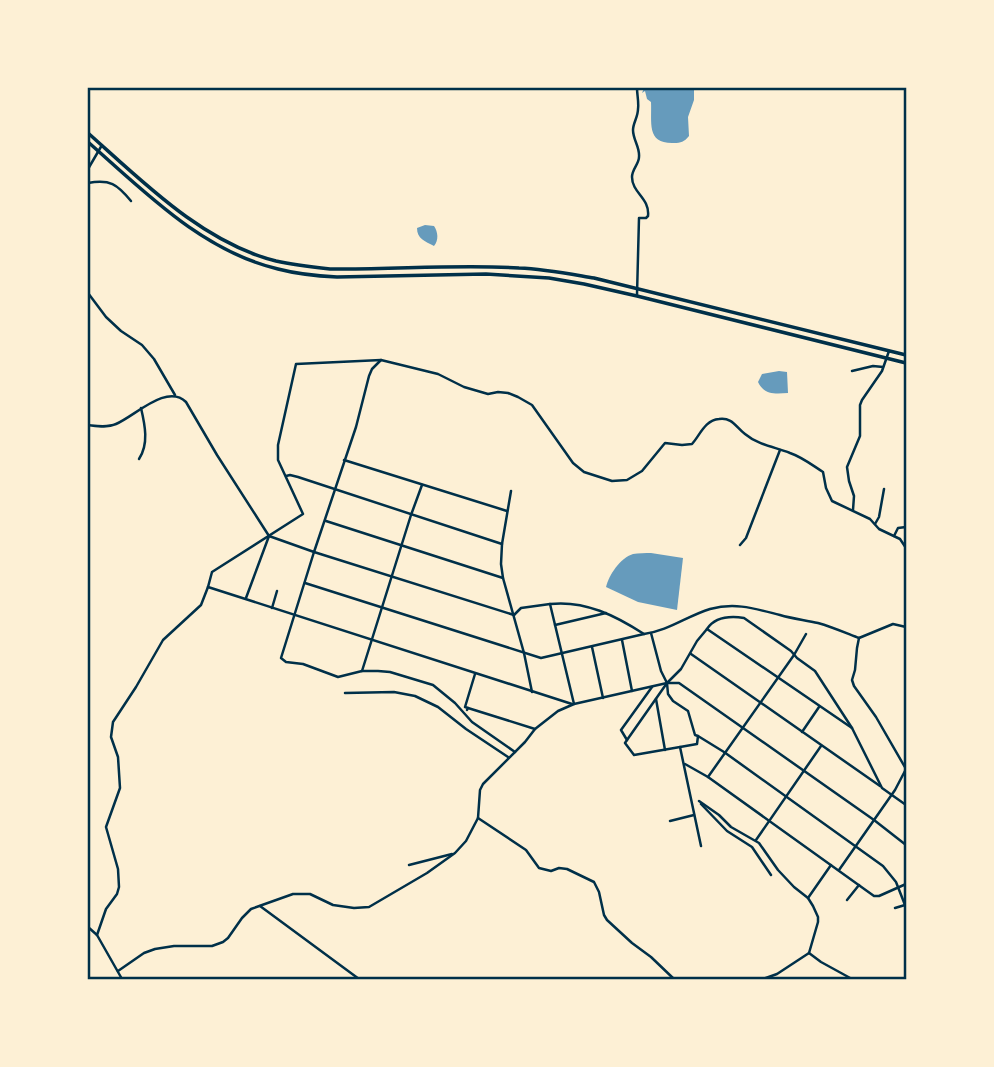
<svg xmlns="http://www.w3.org/2000/svg" width="994" height="1067" viewBox="0 0 994 1067" font-family="Montserrat,sans-serif">
<style>
.water{fill:#669bbc}
.lines{fill:none;stroke-linecap:round;stroke-linejoin:round}
.minor{stroke:#003049;stroke-width:2.5}
.tertiary{stroke:#003049;stroke-width:3.5}
.neatline{fill:none;stroke:#003049;stroke-width:2.5}
</style>
<rect width="100%" height="100%" fill="#fdf0d5"/>
<g class="water">
<path d="M644 88H694V100L688 117 689 136C684 142 681 143 674 143 646 144 652 123 651 102L647 99 645 91 642 93Z"/>
<path d="M425 225 434 226C438 232 439 240 434 246 425 241 417 239 417 228Z"/>
<path d="M779 371 787 372 788 393C775 394 764 395 758 382L762 374Z"/>
<path d="M651 553 683 558 677 610 638 602 606 587C609 575 620 558 633 554 638 553 646 553 651 553Z"/>
</g>
<g class="lines">
<g class="minor">
<path d="M637 88C637 95 639 102 638 109 638 117 633 123 633 130 633 140 640 147 639 157 639 164 632 169 632 177 632 193 650 198 648 216L646 218H639L637 295"/>
<path d="M88 169 102 145"/>
<path d="M88 183C110 179 117 184 131 201"/>
<path d="M88 293 106 317 121 331 142 345 154 359 175 395"/>
<path d="M381 360 372 369 369 376 356 427 314 552 281 658 286 662 303 664 338 677 362 671H378L390 672 433 685 455 703 472 722 515 752"/>
<path d="M852 371 873 366 883 367"/>
<path d="M88 425C97 426 107 428 116 424 135 416 167 383 186 402L217 455 269 536 314 552 514 615"/>
<path d="M139 459C149 444 145 425 141 408"/>
<path d="M344 460 507 511"/>
<path d="M286 476 290 475 298 477 502 544"/>
<path d="M511 491 502 544 501 564 503 578 524 653 532 692"/>
<path d="M853 510 854 496 849 481 847 467 860 436V405L862 400 882 371 889 351"/>
<path d="M326 521 503 578"/>
<path d="M875 524 879 517 884 489"/>
<path d="M894 536 898 528 906 527"/>
<path d="M740 545 746 538 780 450"/>
<path d="M305 583 541 658 644 634"/>
<path d="M208 587 572 704"/>
<path d="M246 598 269 536"/>
<path d="M550 604C585 600 616 616 644 634 668 631 687 616 710 609 736 602 756 609 780 615 793 619 806 620 818 623 832 627 846 633 859 638L893 624 906 627"/>
<path d="M272 608 277 591"/>
<path d="M514 615 521 608 550 604 574 704"/>
<path d="M555 625 606 613"/>
<path d="M707 629C715 617 731 616 744 618L791 651 797 658 815 671 852 728 882 788 906 805"/>
<path d="M651 633 661 671 667 683 668 694 673 701 688 711 695 735 698 736 697 744 680 747"/>
<path d="M859 638 857 648 855 670 852 680 854 686 876 717 906 769"/>
<path d="M622 640 632 691"/>
<path d="M592 647 603 698"/>
<path d="M691 654 880 786"/>
<path d="M362 671 411 515 422 485"/>
<path d="M652 687 621 730 627 740 625 743 634 755 680 747 701 846"/>
<path d="M345 693 394 692 415 696 438 707 466 729 508 757"/>
<path d="M656 699 665 750"/>
<path d="M468 708 535 729"/>
<path d="M467 710 468 708 465 707 475 674"/>
<path d="M802 732 819 707"/>
<path d="M698 736 724 752 883 866 896 882 905 905 895 908"/>
<path d="M627 740 667 683 681 669 697 641 707 629 852 728"/>
<path d="M685 764 708 777 874 896H879L906 884"/>
<path d="M708 777 794 655 806 634"/>
<path d="M699 801 719 815 731 827 759 843 778 870 794 887 808 898 813 906 818 917V922L809 953"/>
<path d="M701 804 727 831 752 847 771 875"/>
<path d="M478 818 526 850 539 868 551 871 559 868 567 869 594 882 599 892 604 915 607 920 632 943 651 957 674 979"/>
<path d="M670 821 694 815"/>
<path d="M756 840 821 746"/>
<path d="M409 865 452 854"/>
<path d="M839 870 895 790 906 769"/>
<path d="M808 898 831 865"/>
<path d="M847 900 859 885"/>
<path d="M260 906 359 979"/>
<path d="M88 927 97 935 122 979"/>
<path d="M97 935 106 909 117 894 119 887 118 869 106 827 120 788 118 757 111 737 113 722 136 687 163 640 201 605 208 587 212 572 303 514 278 460V445L296 364 381 360 438 374 464 387 488 394 498 392 508 393 518 397 532 405 573 463 584 472 612 481 627 480 642 471 665 443 682 445 692 444C700 435 705 420 719 419 732 417 736 427 745 434 758 445 775 447 790 453 802 457 812 465 823 472L826 488 832 501 870 519 879 529 900 539 906 548"/>
<path d="M118 971 144 953 155 949 174 946H212L223 942 228 938 242 918 251 909 293 894H310L333 905 354 908 369 907 427 873 455 853 466 841 478 818 480 790 483 784 525 742 535 729 558 711 574 704 667 683H679L874 820 906 845"/>
<path d="M733 979H742"/>
<path d="M763 979 777 974 809 953 821 962 852 979"/>
</g>
<g class="tertiary">
<path d="M88 133C142 181 203 243 276 261 294 265 312 267 330 269 393 270 456 264 519 268 545 269 570 274 594 278L906 355"/>
<path d="M88 142C145 192 202 251 278 269 297 274 317 276 337 277L486 274 549 278 584 284 637 296 906 363"/>
</g>
</g>
<rect width="994" height="1067" fill="none" stroke="#fdf0d5" stroke-width="178"/>
<rect x="89" y="89" width="816" height="889" class="neatline"/>
</svg>
